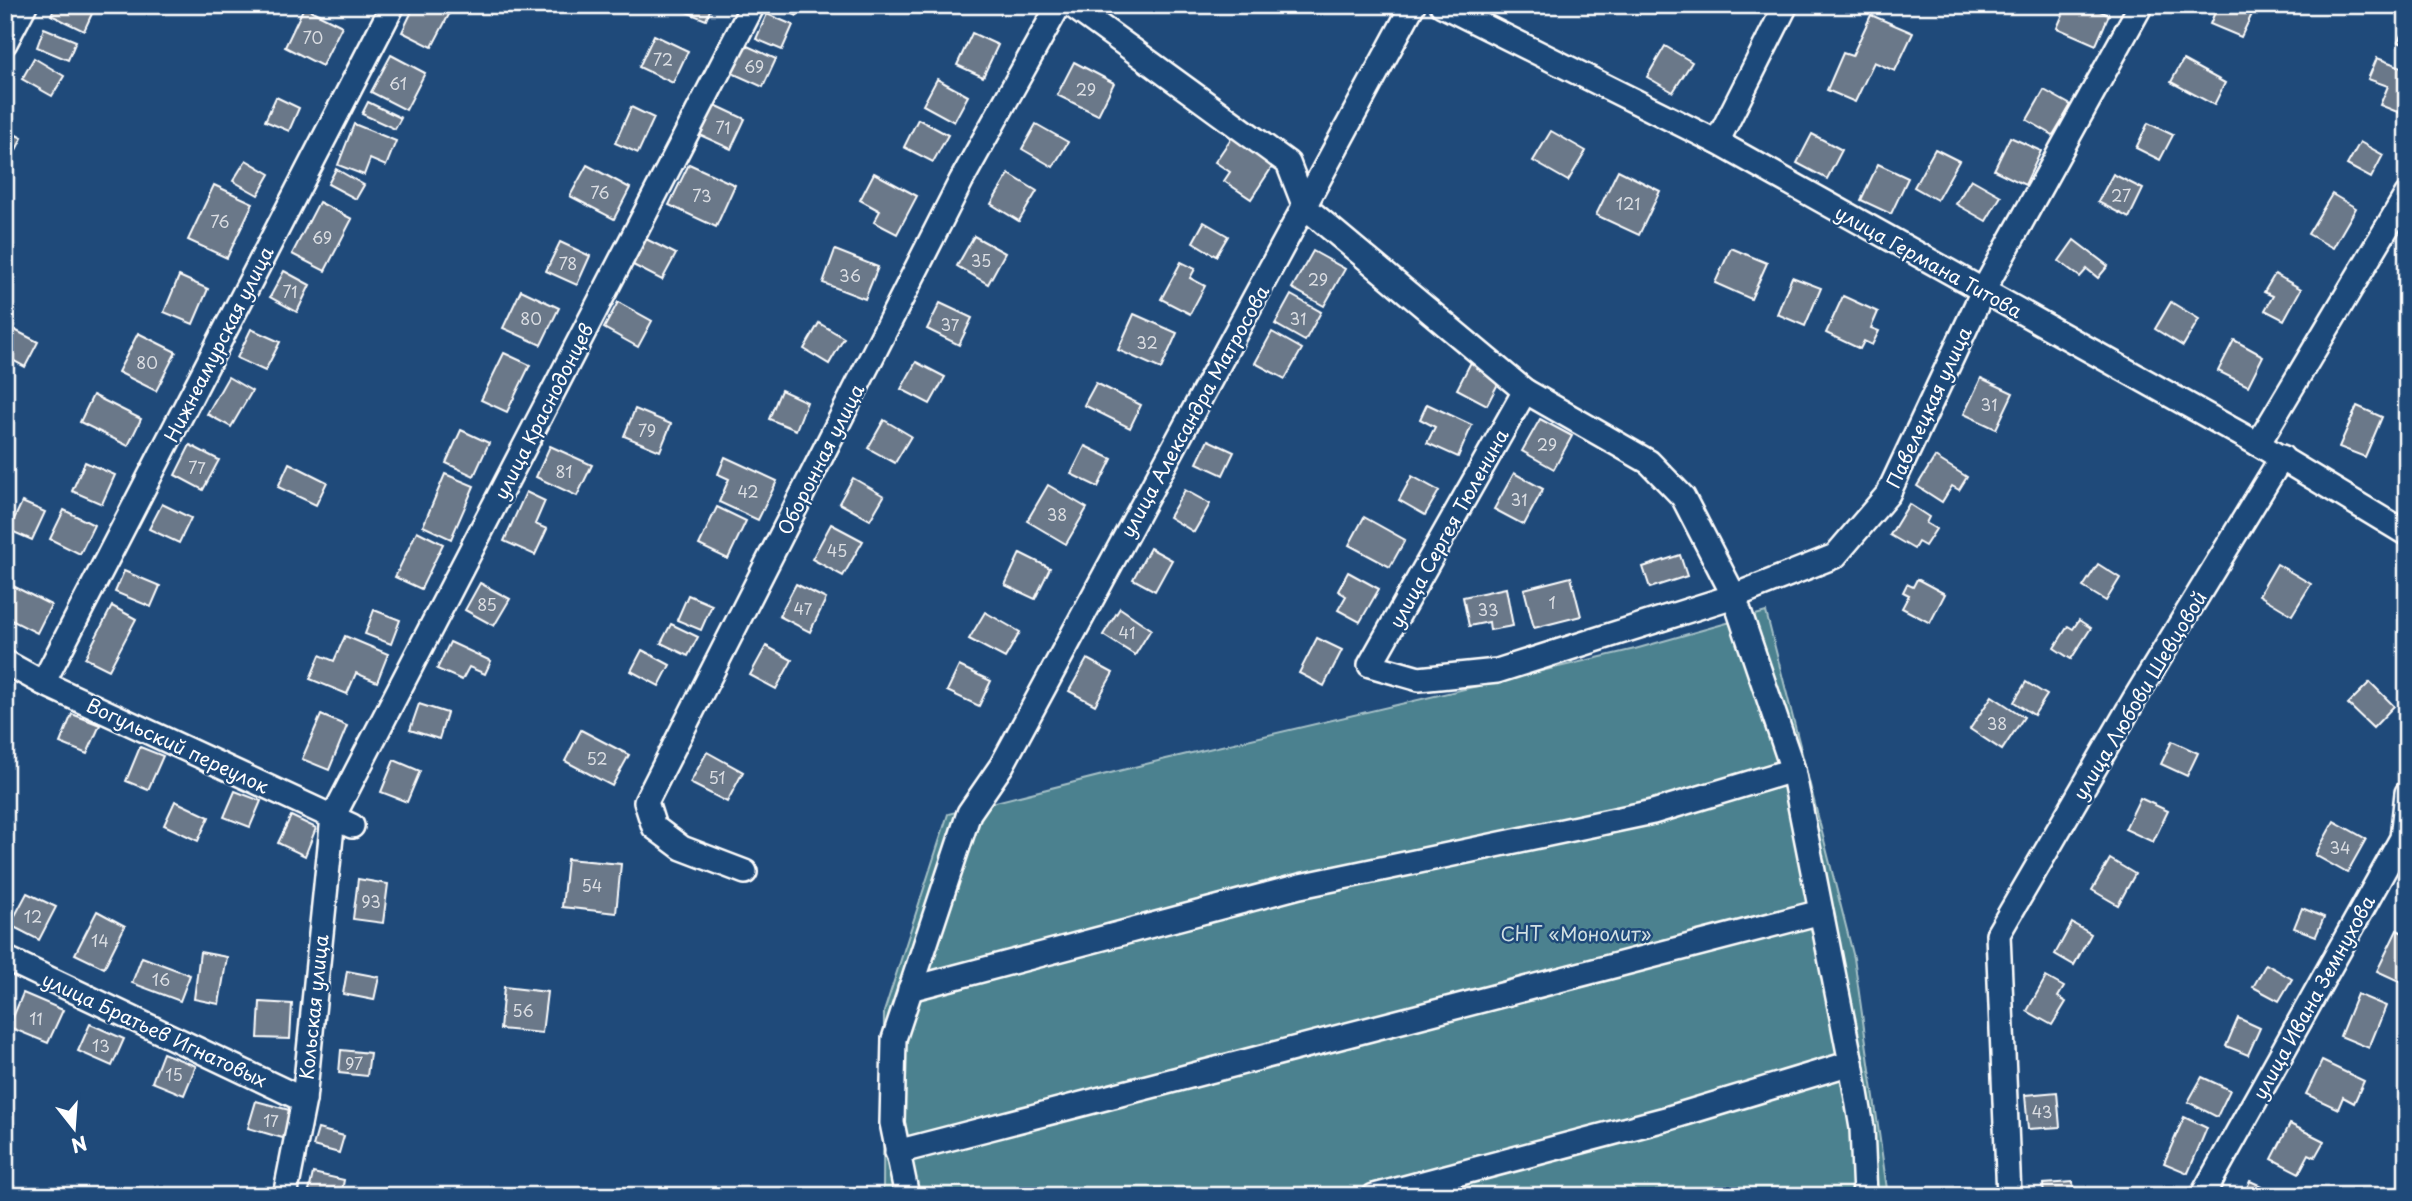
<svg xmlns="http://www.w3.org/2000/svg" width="2412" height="1201" viewBox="0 0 2412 1201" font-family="'Playpen Sans',sans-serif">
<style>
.green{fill:#4b818f;stroke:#a5c0c7;stroke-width:2}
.building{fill:#6a7889;stroke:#fff;stroke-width:2}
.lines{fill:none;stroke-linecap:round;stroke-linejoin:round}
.minor-casing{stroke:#fff;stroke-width:28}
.minor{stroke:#1f4a7a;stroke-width:23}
.labels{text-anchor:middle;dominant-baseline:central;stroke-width:5;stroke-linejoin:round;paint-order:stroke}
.number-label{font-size:16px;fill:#dadde2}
.street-label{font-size:19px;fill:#fff;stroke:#1f4a7a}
.park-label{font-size:19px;fill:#d2e0e3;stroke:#1f4a7a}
</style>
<rect width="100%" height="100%" fill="#1f4a7a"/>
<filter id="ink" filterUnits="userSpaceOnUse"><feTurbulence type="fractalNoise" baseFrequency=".0143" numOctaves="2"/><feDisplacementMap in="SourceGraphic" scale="14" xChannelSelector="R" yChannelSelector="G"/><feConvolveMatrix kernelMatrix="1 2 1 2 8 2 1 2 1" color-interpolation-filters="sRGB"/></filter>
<g filter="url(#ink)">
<path class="green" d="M1766 612 1854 958 1888 1196H883L884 1012 948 814 1166 759 1635 649Z"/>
<g class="building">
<path d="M56 5H96L84 31 51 15Z"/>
<path d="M415 5H454L432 47 402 32Z"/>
<path d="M677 5H712L706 20 676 8Z"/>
<path d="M775 5H802L797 16Z"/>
<path d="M2067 5H2087L2109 15 2096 45 2057 28Z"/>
<path d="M2218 5H2238L2253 12 2241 37 2210 24Z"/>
<path d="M304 7 342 26 322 66 285 47Z"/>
<path d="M767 14 793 25 782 50 756 39Z"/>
<path d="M1871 15 1913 33 1895 71 1874 62 1855 102 1827 90 1843 53 1852 56Z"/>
<path d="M2407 21V46L2398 42Z"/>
<path d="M44 28 76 41 68 60 37 47Z"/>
<path d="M972 33 998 45 983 77 957 65Z"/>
<path d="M654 35 688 51 673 83 639 67Z"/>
<path d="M745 45 776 59 763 87 732 73Z"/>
<path d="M1665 46 1692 62 1673 92 1647 77Z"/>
<path d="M391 55 425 73 406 110 371 92Z"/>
<path d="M34 58 64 76 52 96 22 79Z"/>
<path d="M2377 58 2407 69V116L2380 105 2388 86 2368 79Z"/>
<path d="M2183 60 2225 83 2214 105 2171 82Z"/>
<path d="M1074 62 1114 83 1098 115 1057 95Z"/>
<path d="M937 79 968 96 954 122 923 105Z"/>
<path d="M2044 90 2071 105 2053 135 2027 120Z"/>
<path d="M276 97 299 108 289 131 265 121Z"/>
<path d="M368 102 401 118 395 129 362 114Z"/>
<path d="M715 105 745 119 731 149 700 135Z"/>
<path d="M631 107 654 118 638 153 615 143Z"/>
<path d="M918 119 948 135 933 162 904 147Z"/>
<path d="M2148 123 2173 135 2160 160 2136 148Z"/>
<path d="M354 124 396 141 386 166 370 159 364 175 338 165Z"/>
<path d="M1036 124 1068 142 1053 167 1022 149Z"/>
<path d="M5 129 22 138 9 164 5 162Z"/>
<path d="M1551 131 1586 151 1568 181 1533 161Z"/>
<path d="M1812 134 1842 150 1827 179 1797 163Z"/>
<path d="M1232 137 1274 164 1251 199 1224 181 1230 172 1215 162Z"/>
<path d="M2010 137 2041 151 2025 185 1994 170Z"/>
<path d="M2360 142 2383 155 2371 178 2347 165Z"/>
<path d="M1935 149 1959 161 1937 200 1914 187Z"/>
<path d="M246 160 270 174 258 195 233 181Z"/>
<path d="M689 164 735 185 716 227 669 205Z"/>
<path d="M1878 164 1908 178 1891 214 1861 200Z"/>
<path d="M587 165 630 188 614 219 570 196Z"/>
<path d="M336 169 364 185 356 199 328 184Z"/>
<path d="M1618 170 1660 191 1639 235 1596 215Z"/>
<path d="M874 173 917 196 897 234 874 222 880 211 860 200Z"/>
<path d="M1009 174 1037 191 1019 221 991 204Z"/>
<path d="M2113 174 2143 189 2129 218 2098 202Z"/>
<path d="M1971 179 2001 196 1986 221 1956 204Z"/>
<path d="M214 185 253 203 227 258 188 240Z"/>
<path d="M2332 194 2356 208 2333 248 2308 234Z"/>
<path d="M319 202 352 219 325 271 292 254Z"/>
<path d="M1204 222 1228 236 1216 256 1193 242Z"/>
<path d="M974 236 1005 253 988 284 957 266Z"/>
<path d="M646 239 676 254 662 280 633 265Z"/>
<path d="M2074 240 2108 266 2098 278 2087 269 2080 277 2059 261Z"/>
<path d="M560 242 590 256 577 285 546 271Z"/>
<path d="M1731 248 1767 263 1751 299 1715 283Z"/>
<path d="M835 250 878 267 865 299 823 283Z"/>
<path d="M1313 251 1345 269 1324 306 1292 288Z"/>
<path d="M1181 262 1195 269 1190 278 1205 286 1190 314 1161 299Z"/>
<path d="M284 271 310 285 297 312 270 297Z"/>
<path d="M2275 274 2301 289 2284 320 2265 310 2273 296 2264 292Z"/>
<path d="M179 276 208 289 193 324 164 312Z"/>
<path d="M1792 277 1821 288 1805 326 1777 314Z"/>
<path d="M521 290 559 308 541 345 503 328Z"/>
<path d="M1291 295 1321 312 1305 341 1275 324Z"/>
<path d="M1843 296 1878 312 1871 328 1879 331 1872 345 1864 341 1860 349 1826 333Z"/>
<path d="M618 302 652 321 638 347 604 328Z"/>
<path d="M2171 302 2199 319 2183 346 2155 329Z"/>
<path d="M940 303 972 318 959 345 927 329Z"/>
<path d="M1134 314 1177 333 1161 369 1118 350Z"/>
<path d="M819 323 844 338 829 364 804 349Z"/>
<path d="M5 325 38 342 25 367 5 356Z"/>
<path d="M251 329 280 342 265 371 237 358Z"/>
<path d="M1272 332 1302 349 1285 379 1255 363Z"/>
<path d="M138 333 176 352 156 391 118 372Z"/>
<path d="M2234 340 2263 356 2248 386 2218 371Z"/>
<path d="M504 353 530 365 507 412 481 400Z"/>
<path d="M916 362 945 377 930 404 901 389Z"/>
<path d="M1471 362 1501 378 1487 405 1457 389Z"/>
<path d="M228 377 252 391 231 427 207 414Z"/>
<path d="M1981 378 2013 393 1996 429 1964 414Z"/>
<path d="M1096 383 1141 405 1130 428 1084 405Z"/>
<path d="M781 390 807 402 796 430 769 419Z"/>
<path d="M93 395 141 419 128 446 80 422Z"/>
<path d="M1427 404 1472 425 1458 457 1427 443 1435 427 1420 419Z"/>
<path d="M2357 406 2382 417 2365 457 2339 447Z"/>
<path d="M635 409 671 424 660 451 624 436Z"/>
<path d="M1540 419 1572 436 1554 469 1522 451Z"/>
<path d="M884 420 911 436 895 463 868 448Z"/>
<path d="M461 430 489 443 474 476 446 463Z"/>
<path d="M1208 440 1234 452 1223 475 1197 463Z"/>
<path d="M190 445 219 460 203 490 175 475Z"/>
<path d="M550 446 592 465 577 496 536 477Z"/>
<path d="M1085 446 1112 459 1098 487 1071 474Z"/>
<path d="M725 457 777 481 758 520 719 502 729 479 718 474Z"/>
<path d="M1935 457 1967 477 1959 490 1952 486 1942 502 1917 486Z"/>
<path d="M85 462 115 475 102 504 72 491Z"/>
<path d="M289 463 327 482 316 505 278 487Z"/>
<path d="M1514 473 1543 489 1524 525 1494 509Z"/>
<path d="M445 474 474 486 451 539 423 526Z"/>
<path d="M1412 476 1439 491 1425 515 1399 500Z"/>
<path d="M853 478 884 496 870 520 839 503Z"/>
<path d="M1048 485 1087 508 1066 544 1027 521Z"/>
<path d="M1185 490 1210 504 1194 532 1169 517Z"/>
<path d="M526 492 545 501 535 524 547 529 535 555 504 541Z"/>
<path d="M22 502 45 512 32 540 9 530Z"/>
<path d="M162 504 191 518 179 543 149 529Z"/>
<path d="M1909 504 1929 517 1926 523 1936 529 1925 546 1918 542 1914 549 1890 535Z"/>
<path d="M717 507 746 521 728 559 699 545Z"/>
<path d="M64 510 94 525 80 554 50 539Z"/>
<path d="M1364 517 1405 540 1390 567 1349 545Z"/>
<path d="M831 524 863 541 843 576 812 559Z"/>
<path d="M417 531 443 544 421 589 395 577Z"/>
<path d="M1150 548 1172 560 1155 591 1133 579Z"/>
<path d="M1020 553 1050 568 1035 599 1005 585Z"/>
<path d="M1680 555 1687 576 1650 588 1643 567Z"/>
<path d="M2098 564 2120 578 2106 601 2083 587Z"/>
<path d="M2277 564 2311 584 2292 615 2259 595Z"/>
<path d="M124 571 160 586 151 607 115 592Z"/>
<path d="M1348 572 1379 589 1360 622 1338 610 1346 596 1338 591Z"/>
<path d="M1571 577 1581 616 1534 628 1524 589Z"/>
<path d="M1917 579 1945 594 1930 623 1902 608 1909 595 1903 592 1907 584 1913 587Z"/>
<path d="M5 582 51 605 37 633 5 617Z"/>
<path d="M480 583 510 599 494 626 465 610Z"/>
<path d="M796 584 826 599 810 632 779 616Z"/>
<path d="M1506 588 1513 626 1490 630 1489 622 1469 626 1463 597Z"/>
<path d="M688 595 712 605 701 630 677 620Z"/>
<path d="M112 606 136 619 109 670 85 658Z"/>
<path d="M1120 608 1151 629 1135 655 1103 635Z"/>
<path d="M374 610 400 620 391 644 365 634Z"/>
<path d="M985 612 1020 632 1005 658 969 639Z"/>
<path d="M2079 620 2091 628 2071 659 2054 648 2068 626 2073 629Z"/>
<path d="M671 624 698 637 688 656 661 643Z"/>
<path d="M345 636 388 654 377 682 356 673 347 694 310 679 320 655 334 661Z"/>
<path d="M1317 638 1342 650 1324 686 1299 673Z"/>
<path d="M450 642 491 661 485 674 469 667 462 680 437 669Z"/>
<path d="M766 646 792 660 776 689 750 675Z"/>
<path d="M642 650 670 665 659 686 631 671Z"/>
<path d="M1087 659 1113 673 1095 705 1069 691Z"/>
<path d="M959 666 991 681 979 706 947 691Z"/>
<path d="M2026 682 2047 695 2034 715 2014 702Z"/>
<path d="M2370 682 2394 706 2373 728 2348 704Z"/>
<path d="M1992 696 2024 717 2002 750 1970 729Z"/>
<path d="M419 704 447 713 439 739 410 730Z"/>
<path d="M72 714 100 725 87 754 60 743Z"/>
<path d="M321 715 347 726 329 770 302 759Z"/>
<path d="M581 730 629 755 612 786 565 761Z"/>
<path d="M2172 741 2198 753 2187 776 2161 764Z"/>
<path d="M140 747 163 756 148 790 126 781Z"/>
<path d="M707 752 743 772 727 802 690 783Z"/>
<path d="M394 760 420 771 407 802 381 792Z"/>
<path d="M235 791 261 801 250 827 224 817Z"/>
<path d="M2140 798 2168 811 2153 842 2125 829Z"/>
<path d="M175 801 209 817 198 841 164 825Z"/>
<path d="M291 816 316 828 305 856 278 843Z"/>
<path d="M2334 821 2366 839 2347 873 2315 855Z"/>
<path d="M567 859 621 864 616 913 562 907Z"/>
<path d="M2110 859 2135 874 2118 905 2092 890Z"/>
<path d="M358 879 388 884 383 923 353 919Z"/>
<path d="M27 893 56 907 39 940 10 925Z"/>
<path d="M2302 908 2324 917 2316 936 2294 928Z"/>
<path d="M97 911 125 926 104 968 75 954Z"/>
<path d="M2072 923 2091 934 2074 965 2055 954Z"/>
<path d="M2397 930 2407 935V971L2401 982 2377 971Z"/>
<path d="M200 952 227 957 219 1004 194 999Z"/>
<path d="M142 957 190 975 180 1001 132 983Z"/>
<path d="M2266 964 2292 979 2279 1001 2253 987Z"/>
<path d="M347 971 379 977 374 1000 343 994Z"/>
<path d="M2046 977 2064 987 2058 997 2066 1002 2052 1025 2027 1011Z"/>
<path d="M504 987 547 992 542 1033 500 1029Z"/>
<path d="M23 993 63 1010 48 1043 9 1027Z"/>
<path d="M2357 994 2386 1006 2369 1048 2340 1036Z"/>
<path d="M260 1002 292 1004 290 1039 258 1038Z"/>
<path d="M2238 1018 2260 1028 2248 1055 2226 1046Z"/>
<path d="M90 1024 124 1039 112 1066 78 1051Z"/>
<path d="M341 1050 370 1053 367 1076 339 1073Z"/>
<path d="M163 1053 196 1066 184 1095 152 1082Z"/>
<path d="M2322 1061 2364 1081 2354 1103 2343 1097 2338 1109 2306 1094Z"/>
<path d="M2202 1077 2230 1090 2217 1117 2188 1102Z"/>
<path d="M2057 1092 2060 1127 2028 1129 2025 1095Z"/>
<path d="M256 1101 293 1111 286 1139 248 1128Z"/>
<path d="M2184 1117 2207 1128 2188 1173 2164 1163Z"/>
<path d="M2290 1124 2324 1141 2315 1157 2309 1154 2299 1173 2272 1159Z"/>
<path d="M318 1129 344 1136 339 1153 313 1146Z"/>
<path d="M313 1173 344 1180 341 1196H308Z"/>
<path d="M2250 1181 2284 1196H2243Z"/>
<path d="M2073 1182 2074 1196H2044L2043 1184Z"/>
</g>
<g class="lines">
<defs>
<g id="minor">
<path d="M1071 5 1288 163 1305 207 1525 391 1649 462 1683 497 1734 596 1793 770 1851 1063 1862 1128 1865 1196"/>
<path d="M1442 5 1717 142 2258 444 2407 534"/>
<path d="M5 43 25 5"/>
<path d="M1717 142 1786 5"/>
<path d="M1525 391 1370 665 1419 679 1497 671 1734 596 1835 556 1888 494 1983 291 2141 5"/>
<path d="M2258 444 2407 194"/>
<path d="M5 662 43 683 352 826"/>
<path d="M43 683 393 5"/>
<path d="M745 872 682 848 654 827 646 802 961 181 1059 5"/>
<path d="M5 958 304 1100"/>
<path d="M910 989 1300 886 1653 812 1793 770"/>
<path d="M897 1152 1821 912"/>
<path d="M285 1196 304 1100 333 817 753 5"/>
<path d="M907 1196 892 1123 894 1039 969 813 1002 765 1413 5"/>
<path d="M1374 1196 1669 1118 1851 1063"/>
<path d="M2009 1196 1998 934 2134 700 2282 457"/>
<path d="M2202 1196 2402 838 2407 793"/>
</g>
</defs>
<use href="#minor" class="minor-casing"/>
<use href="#minor" class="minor"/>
</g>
</g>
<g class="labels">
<g class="number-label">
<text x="313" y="37">70</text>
<text x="663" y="59">72</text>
<text x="754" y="66">69</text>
<text x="398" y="83">61</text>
<text x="1086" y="89">29</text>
<text x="723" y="127">71</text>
<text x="600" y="192">76</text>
<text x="702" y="195">73</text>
<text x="2121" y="195">27</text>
<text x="1628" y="203">121</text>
<text x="220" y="221">76</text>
<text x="322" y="237">69</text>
<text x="981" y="260">35</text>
<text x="568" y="263">78</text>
<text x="850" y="275">36</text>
<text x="1318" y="279">29</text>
<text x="290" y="291">71</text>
<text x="531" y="318">80</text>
<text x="1298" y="318">31</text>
<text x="950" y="324">37</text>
<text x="1147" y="342">32</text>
<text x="147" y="362">80</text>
<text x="1989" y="404">31</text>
<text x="647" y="430">79</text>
<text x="1547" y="444">29</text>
<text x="197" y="467">77</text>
<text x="564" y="471">81</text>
<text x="748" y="491">42</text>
<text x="1519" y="499">31</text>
<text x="1057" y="514">38</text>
<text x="837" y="550">45</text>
<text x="1552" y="602">1</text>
<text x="487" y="604">85</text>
<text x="803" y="608">47</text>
<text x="1488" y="609">33</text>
<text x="1127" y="632">41</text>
<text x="1997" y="723">38</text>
<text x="597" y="758">52</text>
<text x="717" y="777">51</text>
<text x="2340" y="847">34</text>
<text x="592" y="885">54</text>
<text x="371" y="901">93</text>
<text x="33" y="916">12</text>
<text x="100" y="940">14</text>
<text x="161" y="979">16</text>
<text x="523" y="1010">56</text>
<text x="36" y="1018">11</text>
<text x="101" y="1045">13</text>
<text x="354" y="1063">97</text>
<text x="174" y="1074">15</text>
<text x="2042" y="1111">43</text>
<text x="271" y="1120">17</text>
</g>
<g class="street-label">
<text transform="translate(1929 261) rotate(29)">улица Германа Титова</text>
<text transform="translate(218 344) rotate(-63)">Нижнеамурская улица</text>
<text transform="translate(1928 407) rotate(-65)">Павелецкая улица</text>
<text transform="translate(543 411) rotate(-63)">улица Краснодонцев</text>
<text transform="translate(1194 411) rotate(-61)">улица Александра Матросова</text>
<text transform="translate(820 459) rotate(-63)">Оборонная улица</text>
<text transform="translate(1448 528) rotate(-61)">улица Сергея Тюленина</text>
<text transform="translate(2139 695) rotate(-59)">улица Любови Шевцовой</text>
<text transform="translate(178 745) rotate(25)">Вогульский переулок</text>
<text transform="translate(2313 997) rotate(-61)">улица Ивана Земнухова</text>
<text transform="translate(313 1007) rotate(-84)">Кольская улица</text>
<text transform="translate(155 1029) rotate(25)">улица Братьев Игнатовых</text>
</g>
<g class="park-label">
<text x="1576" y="933">СНТ «Монолит»</text>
</g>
</g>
<rect width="2412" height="1201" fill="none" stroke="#1f4a7a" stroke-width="28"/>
<rect x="14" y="14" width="2384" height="1173" fill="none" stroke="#fff" stroke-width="2.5" filter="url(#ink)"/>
<g transform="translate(74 1128) rotate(163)" stroke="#1f4a7a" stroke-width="5" paint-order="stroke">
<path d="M0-5L12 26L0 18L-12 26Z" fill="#ffffff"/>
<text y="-10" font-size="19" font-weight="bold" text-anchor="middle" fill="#ffffff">N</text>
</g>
</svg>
